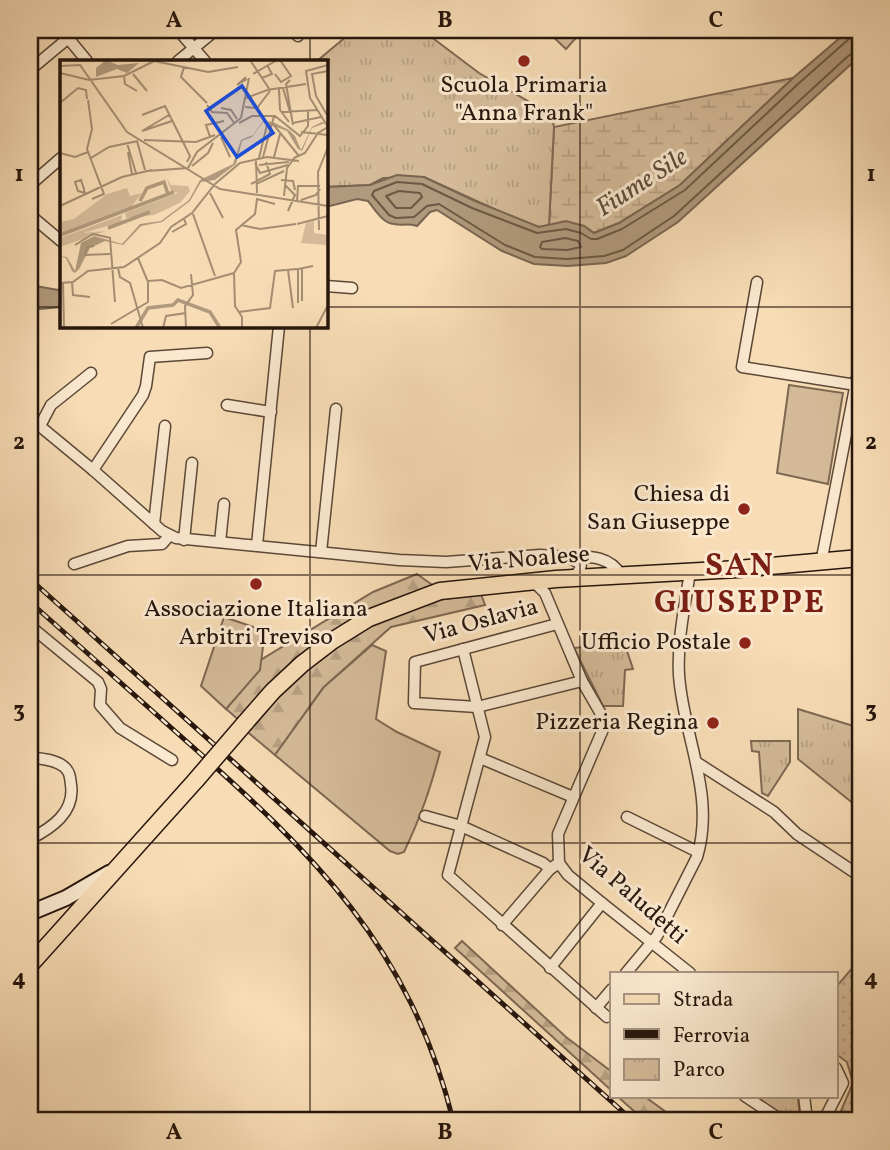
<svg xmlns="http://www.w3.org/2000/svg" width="890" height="1150" viewBox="0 0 890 1150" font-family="Vollkorn,serif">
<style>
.grass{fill:url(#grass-dots);stroke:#7e6852;stroke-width:2}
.forest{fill:url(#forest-firs);stroke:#7e6852;stroke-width:2}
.wetland{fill:url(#wetland-marsh);stroke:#7e6852;stroke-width:2}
.park{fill:url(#park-tufts);stroke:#7e6852;stroke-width:2}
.pitch{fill:#d4ba98;stroke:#7e6852;stroke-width:2}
.water{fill:#b0997c;stroke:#796550;stroke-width:2}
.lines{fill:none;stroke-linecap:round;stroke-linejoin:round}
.shore{stroke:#6c5844;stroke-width:2}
.minor-casing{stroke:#5b4837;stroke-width:13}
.secondary-casing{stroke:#27160d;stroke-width:18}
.primary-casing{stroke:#27160d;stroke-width:19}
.minor{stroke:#fae8cf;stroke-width:10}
.secondary{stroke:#fae8cf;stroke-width:14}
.primary{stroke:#f7dcb5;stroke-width:16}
.rail-casing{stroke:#27160d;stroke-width:5}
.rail{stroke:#fae8cf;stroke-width:2.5;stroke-dasharray:8;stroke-linecap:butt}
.primary-bridge-casing{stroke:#27160d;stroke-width:19;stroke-linecap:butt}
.primary-bridge{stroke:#f7dcb5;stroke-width:16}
.grid{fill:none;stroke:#27160d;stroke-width:2;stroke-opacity:0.55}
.poi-dot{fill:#8f2418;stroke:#fae8cf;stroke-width:2.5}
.labels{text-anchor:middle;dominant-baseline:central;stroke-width:6;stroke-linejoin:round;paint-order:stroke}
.poi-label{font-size:24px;fill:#27160d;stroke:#fae8cf;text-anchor:end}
.street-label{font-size:24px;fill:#27160d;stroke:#fae8cf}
.water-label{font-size:26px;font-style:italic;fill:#5e4a39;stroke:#fae8cf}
.district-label{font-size:32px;font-weight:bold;letter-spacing:2px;fill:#7a1f14;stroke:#fae8cf}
.inset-river{fill:none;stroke:#b0997c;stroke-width:3.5}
.inset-road{fill:none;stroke:#a48d72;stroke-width:2}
.view{fill:#1d4ed8;fill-opacity:0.15;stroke:#1d4ed8;stroke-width:3.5}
.inset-edge{fill:none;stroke:#27160d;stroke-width:3.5}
.neatline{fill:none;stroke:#27160d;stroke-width:2.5}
.grid-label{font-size:23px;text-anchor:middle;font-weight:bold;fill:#27160d}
</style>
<defs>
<pattern id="grass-dots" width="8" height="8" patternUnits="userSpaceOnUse" patternTransform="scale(1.75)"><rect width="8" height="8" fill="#d4ba98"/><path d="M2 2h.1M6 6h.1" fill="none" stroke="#b69f82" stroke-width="1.8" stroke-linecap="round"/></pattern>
<pattern id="forest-firs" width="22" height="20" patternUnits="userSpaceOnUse" patternTransform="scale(1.75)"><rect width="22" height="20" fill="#d4ba98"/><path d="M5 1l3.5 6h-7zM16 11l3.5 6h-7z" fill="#b69f82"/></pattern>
<pattern id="wetland-marsh" width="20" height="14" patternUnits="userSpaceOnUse" patternTransform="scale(1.75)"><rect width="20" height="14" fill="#d4ba98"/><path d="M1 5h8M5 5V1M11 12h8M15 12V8" fill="none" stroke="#b69f82"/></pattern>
<pattern id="park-tufts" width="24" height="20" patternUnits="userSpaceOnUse" patternTransform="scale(1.75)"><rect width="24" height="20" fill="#d4ba98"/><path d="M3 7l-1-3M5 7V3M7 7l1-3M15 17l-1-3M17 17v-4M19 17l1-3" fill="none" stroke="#b69f82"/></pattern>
</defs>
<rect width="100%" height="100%" fill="#f7dcb5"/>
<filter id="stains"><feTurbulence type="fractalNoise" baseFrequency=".00286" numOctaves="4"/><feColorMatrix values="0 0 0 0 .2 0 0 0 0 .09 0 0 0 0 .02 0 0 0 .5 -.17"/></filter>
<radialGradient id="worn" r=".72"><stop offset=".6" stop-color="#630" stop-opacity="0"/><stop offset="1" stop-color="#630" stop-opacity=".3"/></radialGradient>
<path class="grass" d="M860 959V1120H837L853 1083 847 1062 836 1054V987Z"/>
<g class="forest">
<path d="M417 574 438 589 387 603 344 624 294 659 240 721 226 709 255 675 259 661 373 592Z"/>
<path d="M481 594 485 605 391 627 323 688 275 755 245 730 277 693 355 632 431 601Z"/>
<path d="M462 941 566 1037 612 1072V1091L455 948Z"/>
<path d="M617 1096H644L677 1120H644Z"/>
</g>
<path class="wetland" d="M793 78 680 185 619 223 594 233 584 226 549 225 554 127Z"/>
<g class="park">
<path d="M354 30H422L479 73 552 115 554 127 549 225 539 227 521 221 424 177 383 178 370 185 326 187V61H317Z"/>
<path d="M624 642 633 669 625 670 623 706H603L574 648Z"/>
<path d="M798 709 860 728V809L798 759Z"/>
<path d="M751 741H790V762L768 796 762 793 759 752 752 751Z"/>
<path d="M757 1096H798L800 1120H784L755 1101Z"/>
</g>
<g class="pitch">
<path d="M550 30H583L566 49 548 32Z"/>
<path d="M789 385 843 393 828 484 777 473Z"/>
<path d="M224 617 265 631 260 670 226 709 201 686Z"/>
<path d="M372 645 386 651 376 719 397 732 440 752C430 790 421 816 404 852L398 854 390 851 275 755 324 687Z"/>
</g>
<g class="water">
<path d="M849 30H860V56L678 222 626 256 606 263 568 266 534 264 502 251 437 210 430 212 417 226C407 223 402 226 394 224 382 223 375 209 368 201L357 199 326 207V187L370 185 397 175 424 177 475 201 539 227 566 221 584 226 594 233 619 223 680 185 793 78Z"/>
<path d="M30 285 58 290 61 287V307L30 310Z"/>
</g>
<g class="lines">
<g class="shore">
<path d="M853 30 850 38 798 84 685 190 622 229 597 239H591L581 233 566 229 537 233 472 208 422 184 397 182 374 191 372 195 389 215 396 218 414 217 427 206 439 204 505 245 535 257 567 259 604 256 623 250 674 216 847 57 855 51H860"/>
<path d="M399 191 420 193 422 197 411 208H396L386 196Z"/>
<path d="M565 238 578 241 581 247 567 250 542 249 540 247 542 242Z"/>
</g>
<defs>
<g id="minor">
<path d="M178 30 205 61"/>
<path d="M293 30 298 36"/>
<path d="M68 38 87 61"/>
<path d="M178 61 216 30"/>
<path d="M30 70 78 30"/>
<path d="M30 185 61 158"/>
<path d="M30 215 61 241"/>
<path d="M757 282 742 367 856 385"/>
<path d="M326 286 352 288"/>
<path d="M227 405 271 412"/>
<path d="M30 418 93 470 162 531 176 538 399 560 446 562 540 555 568 557 581 564 580 569 574 578"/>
<path d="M40 426 51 405 91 373"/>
<path d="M93 470 143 395 146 386 150 357 207 353"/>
<path d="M154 524 165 426"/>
<path d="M184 540 192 463"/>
<path d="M220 542 224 504"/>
<path d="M257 545 279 326"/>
<path d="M321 552 336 409"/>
<path d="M572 557C592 556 610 557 621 575"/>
<path d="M821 563 860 362"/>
<path d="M74 564 128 546 162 544 169 536"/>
<path d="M531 582 538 586 545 593 582 681 601 714 604 727 558 834 559 863 568 875 602 903 690 973"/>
<path d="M557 624 415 662 414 703 477 707 582 681"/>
<path d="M30 626 98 682 101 689 100 705 120 728 172 760"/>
<path d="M463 649 485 737 448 875 607 1017"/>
<path d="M30 757C40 759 54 759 63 766 70 771 70 777 71 785 75 812 52 828 30 839"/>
<path d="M480 758 573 797"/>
<path d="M696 762 774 812 797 834 860 876"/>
<path d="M425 816 461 826 543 863 550 869 559 863"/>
<path d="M627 817 698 852"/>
<path d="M502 925 550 869"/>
<path d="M550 968 602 903"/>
<path d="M626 973 657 936 697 857C716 795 683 736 679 675 677 641 685 605 690 572"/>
<path d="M596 1008 612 989"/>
<path d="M745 1096 781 1120"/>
<path d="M804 1096 807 1120"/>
<path d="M824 1120 843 1083 836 1068"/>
</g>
<path id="secondary" d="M30 913 66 898 109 873"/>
<g id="primary">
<path d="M245 723 273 691 302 664 332 641 369 618 440 591 556 579 738 569 860 558"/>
<path d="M30 965 196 780"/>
</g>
</defs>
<use href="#minor" class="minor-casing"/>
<use href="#secondary" class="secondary-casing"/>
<use href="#primary" class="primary-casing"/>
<use href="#minor" class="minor"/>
<use href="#secondary" class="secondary"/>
<use href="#primary" class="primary"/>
<defs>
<g id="rail">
<path d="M30 579 632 1120"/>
<path d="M30 602C82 648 133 694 185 740 314 854 410 947 453 1120"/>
</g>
</defs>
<use href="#rail" class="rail-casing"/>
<use href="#rail" class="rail"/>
<defs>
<path id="primary-bridge" d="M196 780 245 723"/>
</defs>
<use href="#primary-bridge" class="primary-bridge-casing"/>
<use href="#primary-bridge" class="primary-bridge"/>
</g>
<path class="grid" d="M310 30V61M580 30V1120M30 307H61M326 307H860M310 326V1120M30 575H860M30 843H860"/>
<g class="poi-dot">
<circle cx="524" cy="61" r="7"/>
<circle cx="744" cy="509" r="7"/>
<circle cx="256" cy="584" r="7"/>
<circle cx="745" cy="643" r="7"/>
<circle cx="713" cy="723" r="7"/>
</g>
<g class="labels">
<g class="poi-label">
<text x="524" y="86" text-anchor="middle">Scuola Primaria<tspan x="524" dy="28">"Anna Frank"</tspan></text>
<text x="730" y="495">Chiesa di<tspan x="730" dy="28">San Giuseppe</tspan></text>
<text x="256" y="610" text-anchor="middle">Associazione Italiana<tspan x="256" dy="28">Arbitri Treviso</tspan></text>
<text x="731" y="643">Ufficio Postale</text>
<text x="699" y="723">Pizzeria Regina</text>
</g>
<g class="street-label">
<text transform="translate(529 560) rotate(-5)">Via Noalese</text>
<text transform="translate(481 622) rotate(-15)">Via Oslavia</text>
<text transform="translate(632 896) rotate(41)">Via Paludetti</text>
</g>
<g class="water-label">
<text transform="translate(642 183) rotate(-33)">Fiume Sile</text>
</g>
<g class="district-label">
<text x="740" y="567">SAN<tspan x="740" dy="37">GIUSEPPE</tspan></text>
</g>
</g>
<g transform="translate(60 60)">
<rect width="268" height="268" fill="#f7dcb5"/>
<path d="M107 119 111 125 128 126 130 131 120 143 94 155 66 158 65 153 118 133 111 131ZM67 128 70 136 82 133 72 146 0 173V162L14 159 47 134ZM62 155 61 162 23 173 46 171 0 187V178Z" fill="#d4ba98"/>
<path d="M254 161V173L267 175 266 185 241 183 246 163Z" fill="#d4ba98"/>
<path d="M46 0 58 5 79 3 67 13 57 9 36 17V8ZM203 61 213 62 229 70 235 76 241 90 252 67 262 62 265 63 252 68 242 91 238 89 227 71 203 62 192 77 182 81 176 104 155 120 141 122 130 141 102 162 81 166 63 185 45 181 30 188 19 209 15 213 12 211 6 198 0 196 7 197 15 211 21 183 34 176 62 184 80 164 101 161 129 140 140 120 173 104 181 80 193 75Z" fill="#b0997c"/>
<path class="inset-river" d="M80 141 87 128 104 122 108 134M48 168 90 152M0 175 114 132M76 268 88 248 113 245 118 240 150 252 160 268"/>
<path class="inset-road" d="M50 0H75M190 0 210 30M268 5 246 11 250 38 268 67M0 6 20 5 67 72 160 129 268 146M124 7 121 17 147 43M0 13 29 20 64 16 94 1 148 12 178 7M73 14 87 31M193 14 217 0M215 14 221 22 231 16 220 0M64 16 65 24 77 31M186 17 177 25 187 19M202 18 212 14 207 5M230 20 226 24 233 65M223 28 230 52M219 29 220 50 229 62M207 30 246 24M186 38 210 29M28 40 32 69 27 89 44 134 32 139M0 43 18 28 26 30 27 39M147 45 152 52 167 53 175 64M185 47 197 48 210 31M161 48 171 50 177 59M221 52 258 50M82 55 105 46 130 96 127 102M109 55 82 71 112 61M267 55 256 36 252 14 268 11M179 63 192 56H215L240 76 248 66V51M233 63 261 57M213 64 239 96M241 72 268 75M150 77 146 65 164 61M161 77 170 97M84 80 136 82 155 75M77 81 85 110M67 83 76 113M68 92 72 114M0 93 15 97 28 92M203 97 214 56M214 97 220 74M31 98 49 87 78 81M199 98 207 65 212 66M234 98 245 93 258 73 268 67M196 101 197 133M195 103 200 113 228 105M199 105 229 102M132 106 148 93 153 83M87 111 128 108 137 92 181 58 189 18M221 120 233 121 235 130M191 124 210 114 206 102M196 124 224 111M225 125 235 135 228 151M25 133 24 130V129L21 120 15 122 18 131 25 133M150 133 163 158M224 136 227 108 235 97M241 140 256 135 260 129M237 142 238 126H260M0 146 62 117 92 110M133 154 155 216M237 164 268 156M181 165 200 169 236 164M259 170 258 112 268 87M112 172 126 164 124 159M50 178 55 242M15 185 33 174 51 178M34 186 27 187 25 195 50 194M58 208 60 217 70 223 83 268M242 209V241M228 210 233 248M174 213 181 202 176 170 195 154 197 139 215 144M174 213 175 246 182 257V268M88 221 102 220 121 228 174 213M12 222 13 235 30 237M0 223 13 222 28 211 64 207 100 183 111 167 132 153 155 124 180 103 207 97 239 101M3 223 4 268M238 243V209L253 206M179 252 210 248 215 211 237 209M51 264 88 242V222L78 198M103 268 106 256 126 253M126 268 125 246 133 235 131 214M256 268 268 245"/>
<path class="view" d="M182 26 213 73 177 97 146 51Z"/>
<rect width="268" height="268" class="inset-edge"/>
</g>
<rect width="890" height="1150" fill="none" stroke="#f7dcb5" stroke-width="77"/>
<rect x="610" y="972" width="228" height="126" fill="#fae8cf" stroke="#a69481" stroke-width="2"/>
<rect x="624" y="994" width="35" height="10" fill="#f7dcb5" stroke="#a69481" stroke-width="2"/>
<text x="673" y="1006" font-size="21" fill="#27160d">Strada</text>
<rect x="624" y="1029" width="35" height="10" fill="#27160d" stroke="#a69481" stroke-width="2"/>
<text x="673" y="1042" font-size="21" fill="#27160d">Ferrovia</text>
<rect x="624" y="1059" width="35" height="21" fill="url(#park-tufts)" stroke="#a69481" stroke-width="2"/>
<text x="673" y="1076" font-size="21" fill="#27160d">Parco</text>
<rect x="38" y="38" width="814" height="1074" class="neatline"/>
<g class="grid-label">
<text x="174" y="27">A</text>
<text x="445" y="27">B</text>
<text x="716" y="27">C</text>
<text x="19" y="181">1</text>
<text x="871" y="181">1</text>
<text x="19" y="449">2</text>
<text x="871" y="449">2</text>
<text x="19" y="717">3</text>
<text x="871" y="717">3</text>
<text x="19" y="985">4</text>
<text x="871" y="985">4</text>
<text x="174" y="1139">A</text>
<text x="445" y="1139">B</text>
<text x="716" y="1139">C</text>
</g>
<rect width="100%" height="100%" filter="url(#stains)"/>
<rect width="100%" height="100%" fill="url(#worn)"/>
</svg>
